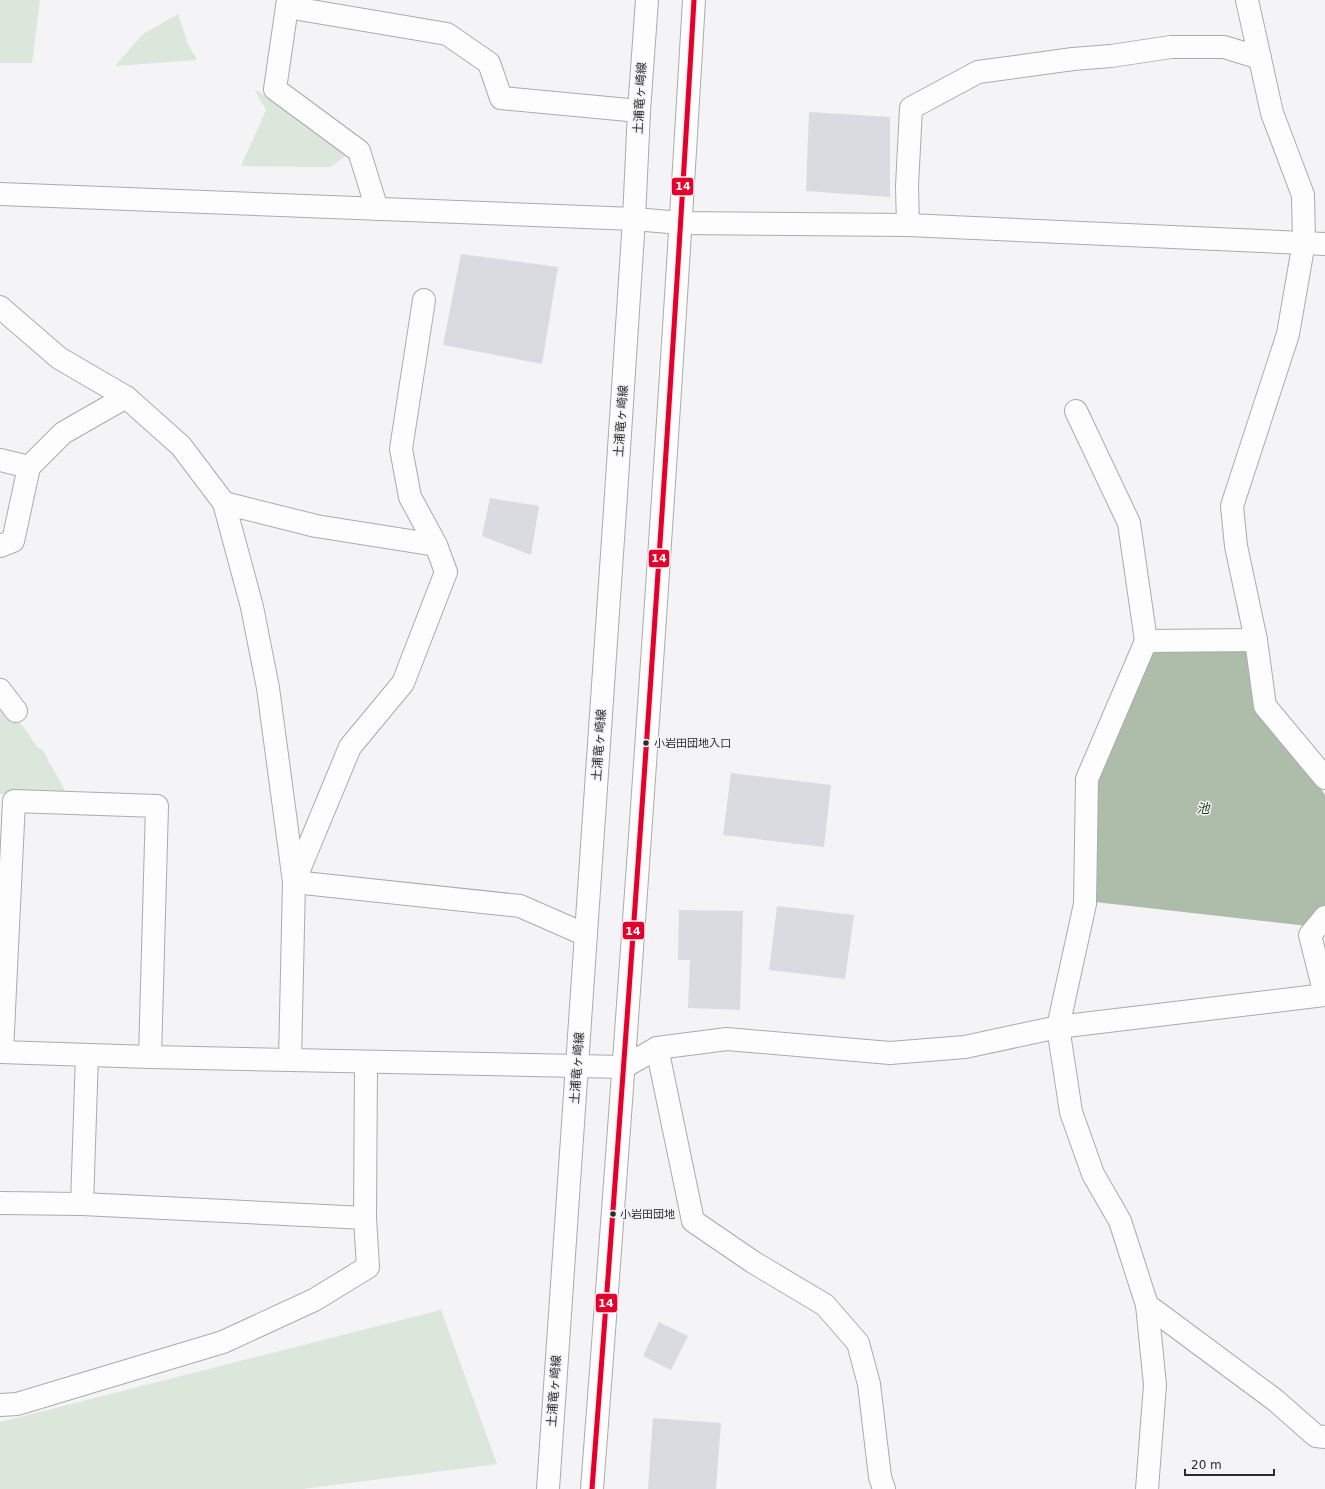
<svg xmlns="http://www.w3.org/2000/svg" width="1325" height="1489" viewBox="0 0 1325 1489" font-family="'DejaVu Sans','Noto Sans JP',sans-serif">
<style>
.green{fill:#dbe7da}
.water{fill:#adbdaa}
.building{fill:#dadae1}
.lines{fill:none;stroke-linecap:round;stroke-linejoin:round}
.minor-casing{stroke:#ababad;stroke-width:24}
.major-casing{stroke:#ababad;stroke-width:24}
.minor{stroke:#fdfdfe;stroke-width:22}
.major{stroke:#fdfdfe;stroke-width:22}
.bus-1-casing{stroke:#f3f3f7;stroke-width:8}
.bus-1{stroke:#e4002b;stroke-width:5}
.bus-dot{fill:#2b2b2d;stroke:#f3f3f7;stroke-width:1.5}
.labels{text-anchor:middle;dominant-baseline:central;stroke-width:3;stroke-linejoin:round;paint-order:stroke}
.bus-label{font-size:11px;fill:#2b2b2d;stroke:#f3f3f7;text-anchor:start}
.street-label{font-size:12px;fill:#2b2b2d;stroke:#f3f3f7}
.water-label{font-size:13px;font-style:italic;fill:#1b3d14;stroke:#f3f3f7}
.line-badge{stroke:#f3f3f7;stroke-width:1.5}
.badge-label{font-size:11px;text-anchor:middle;font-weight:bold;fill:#fff}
</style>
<rect width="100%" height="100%" fill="#f4f4f6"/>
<g class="green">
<path d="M0 0H40L32 63H0Z"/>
<path d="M178 14 188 44 197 60 115 66 143 34Z"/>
<path d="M254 89 273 100 347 155 330 167 241 166 266 110Z"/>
<path d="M0 702 22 725 38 748 42 749 67 794H0Z"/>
<path d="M441 1310 497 1464 303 1489H0V1422Z"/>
</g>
<path class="water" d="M1151 649H1248L1257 709 1316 781 1325 795V905L1307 926 1095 902 1098 781Z"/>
<g class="building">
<path d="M809 112 890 117V197L806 191Z"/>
<path d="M461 254 558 267 542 364 443 345Z"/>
<path d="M490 498 539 506 531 555 482 536Z"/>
<path d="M731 773 831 785 824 847 723 835Z"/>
<path d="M777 906 854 915 845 979 769 970Z"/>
<path d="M679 910 743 911 740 1010 688 1008 690 960H678Z"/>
<path d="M659 1322 688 1336 671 1370 643 1356Z"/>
<path d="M653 1418 721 1423 716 1489H648Z"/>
</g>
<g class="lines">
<defs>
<g id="minor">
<path d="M288 0 275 89 359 151 377 209"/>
<path d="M1247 0 1272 113 1303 195 1304 242 1288 334 1232 506 1236 546 1256 640 1265 706 1325 778"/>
<path d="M287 7 447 34 489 63 501 98 639 111"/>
<path d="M0 194 634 219 681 223 908 225 1325 244"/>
<path d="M908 225 907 186 911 108 978 72 1073 59 1111 56 1171 47H1224L1260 58"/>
<path d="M0 307 59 358 126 397 181 446 224 503 252 607 268 688 294 882 520 906 586 935"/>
<path d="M1076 411 1129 523 1146 641 1087 779 1085 904 1058 1027 1071 1112 1093 1174 1120 1221 1147 1305 1155 1385 1147 1489"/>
<path d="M0 460 29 467"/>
<path d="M224 503 316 526 436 545"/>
<path d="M0 546 13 541 29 467 63 433 126 397"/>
<path d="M1146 641 1256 640"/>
<path d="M0 690 16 711"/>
<path d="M1325 917 1310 935 1325 995"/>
<path d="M657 1048 693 1221 753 1262 825 1305 858 1343 869 1384 880 1477 884 1489"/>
<path d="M0 1052 150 1057 624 1067 657 1048 727 1039 890 1053 965 1047 1058 1027 1325 995"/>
<path d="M2 1052 14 801 157 806 150 1057"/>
<path d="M290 1060 294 882 350 747 403 683 446 572 436 545 410 497 401 449 424 300"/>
<path d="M0 1203 82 1204 365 1218 368 1267 314 1300 223 1342 17 1404 0 1405"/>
<path d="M82 1204 87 1055"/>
<path d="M365 1218 366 1063"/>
<path d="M1147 1305 1275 1400 1316 1436 1325 1437"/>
</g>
<g id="major">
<path d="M548 1489 615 510 634 219 639 111 647 0"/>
<path d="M592 1489C630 993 665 497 694 0"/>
</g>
</defs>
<use href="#minor" class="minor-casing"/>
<use href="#major" class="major-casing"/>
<use href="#minor" class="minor"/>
<use href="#major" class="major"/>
<defs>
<path id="bus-1" d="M592 1489C630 993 665 497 694 0"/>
</defs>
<use href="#bus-1" class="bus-1-casing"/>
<use href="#bus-1" class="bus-1"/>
</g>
<g class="bus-dot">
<circle cx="646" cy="743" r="3.5"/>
<circle cx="613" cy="1214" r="3.5"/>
</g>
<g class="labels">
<g class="bus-label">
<text x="654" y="743">小岩田団地入口</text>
<text x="620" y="1214">小岩田団地</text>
</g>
<g class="street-label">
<text transform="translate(640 98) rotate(-87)">土浦竜ヶ崎線</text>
<text transform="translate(621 421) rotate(-86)">土浦竜ヶ崎線</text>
<text transform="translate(599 745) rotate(-86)">土浦竜ヶ崎線</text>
<text transform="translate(577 1068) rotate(-86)">土浦竜ヶ崎線</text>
<text transform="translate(554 1391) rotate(-86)">土浦竜ヶ崎線</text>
</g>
<g class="water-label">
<text x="1203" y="808">池</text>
</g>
</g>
<g class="line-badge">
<rect x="671" y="177" width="23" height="19" rx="4" fill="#e4002b"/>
<rect x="648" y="549" width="22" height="19" rx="4" fill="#e4002b"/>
<rect x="622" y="921" width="23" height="19" rx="4" fill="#e4002b"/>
<rect x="595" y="1293" width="23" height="20" rx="4" fill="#e4002b"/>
</g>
<g class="badge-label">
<text x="683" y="190">14</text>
<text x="659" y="562">14</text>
<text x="633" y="935">14</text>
<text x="606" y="1307">14</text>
</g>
<path d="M1185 1469v6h89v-6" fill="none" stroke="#2b2b2d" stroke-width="2"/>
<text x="1191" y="1469" font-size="12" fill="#2b2b2d" stroke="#f3f3f7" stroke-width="3" paint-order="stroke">20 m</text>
</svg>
